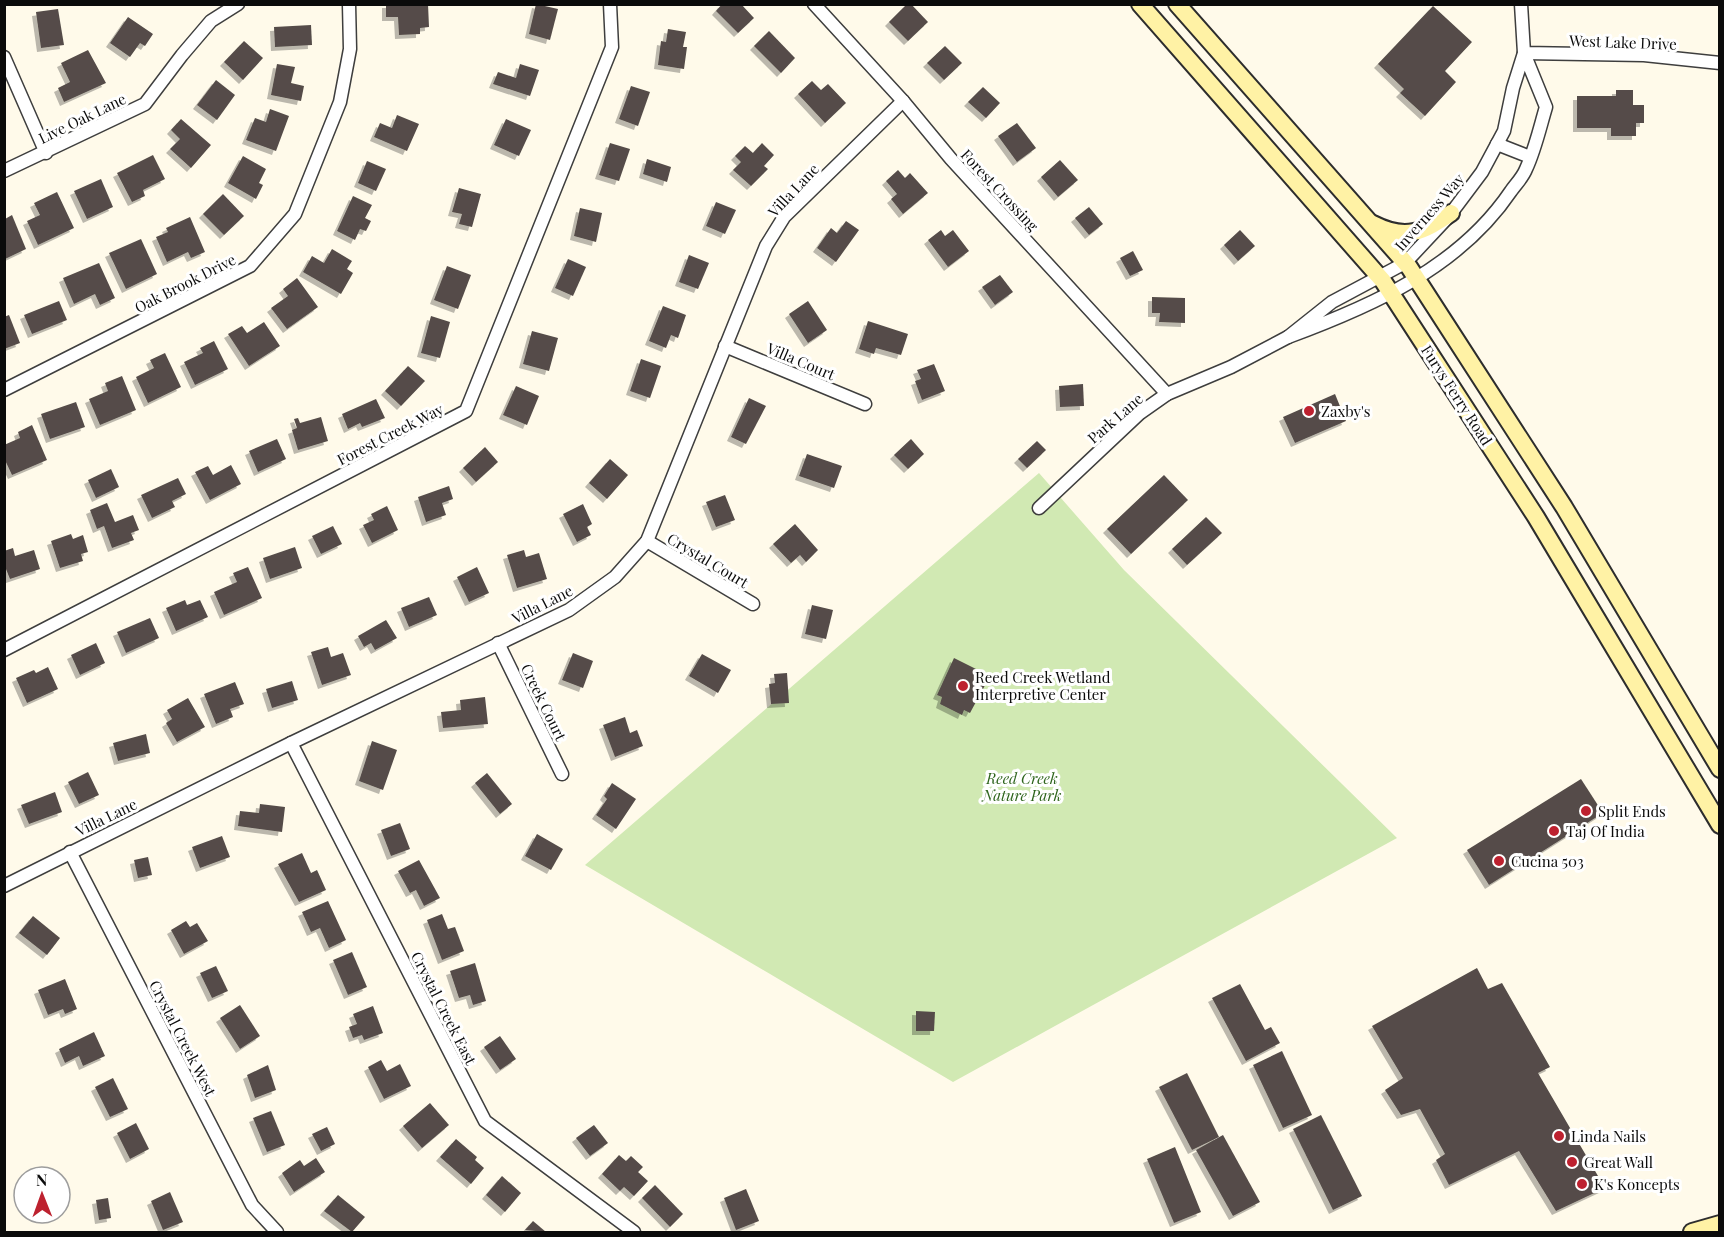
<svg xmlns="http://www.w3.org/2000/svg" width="1724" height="1237" viewBox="0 0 1724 1237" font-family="'Playfair Display',serif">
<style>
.green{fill:#d1e9b3}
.building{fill:#544c48;filter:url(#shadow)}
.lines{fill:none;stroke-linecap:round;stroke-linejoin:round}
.street-casing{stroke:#3e3e3e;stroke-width:15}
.secondary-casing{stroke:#2d2d2d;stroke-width:20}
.street{stroke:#fff;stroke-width:12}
.secondary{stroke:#fff2a5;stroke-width:16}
.poi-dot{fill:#bd212f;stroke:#fff;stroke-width:2}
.labels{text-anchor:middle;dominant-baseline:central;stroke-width:6;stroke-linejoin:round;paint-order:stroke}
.street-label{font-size:15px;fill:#0b0b0b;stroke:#fff}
.poi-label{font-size:15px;fill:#0b0b0b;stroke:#fff;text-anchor:start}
.park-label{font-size:15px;font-style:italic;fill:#2d641b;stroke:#fff}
</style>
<defs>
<filter id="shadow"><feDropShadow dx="-4" dy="4" stdDeviation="0" flood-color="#0004"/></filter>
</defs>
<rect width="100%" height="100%" fill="#fffaea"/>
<path class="green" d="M1039 473 1124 570 1397 838 953 1082 585 865Z"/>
<g class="building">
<path d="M386 4H428L429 27 420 28V34L399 35 398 17H386Z"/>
<path d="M536 4 558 9 550 40 529 34Z"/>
<path d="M722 4H741L754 18 738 33 716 11Z"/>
<path d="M907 4H911L928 22 908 41 889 22Z"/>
<path d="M1433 6 1472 42 1445 71 1456 82 1425 116 1400 93 1404 89 1378 64Z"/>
<path d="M58 9 64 45 41 48 36 12Z"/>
<path d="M128 17 153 34 145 46 140 43 130 57 110 43Z"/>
<path d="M311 25 312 45 275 47 274 27Z"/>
<path d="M668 29 686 32 683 47H687L684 69 658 65 661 41 666 42Z"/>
<path d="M769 31 795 58 781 73 754 46Z"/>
<path d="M244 41 263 58 243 80 224 62Z"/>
<path d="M945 46 962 63 944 80 927 63Z"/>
<path d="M88 50 106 83 64 102 58 88 70 82 61 63Z"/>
<path d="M277 64 295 67 291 83 304 86 301 101 271 95Z"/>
<path d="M520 64 539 70 530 96 493 84 498 72 516 78Z"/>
<path d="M216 80 235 95 217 120 197 105Z"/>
<path d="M812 81 821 90 828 84 846 103 825 123 798 94Z"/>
<path d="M631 86 650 92 638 126 619 119Z"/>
<path d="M983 87 1000 103 986 118 968 102Z"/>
<path d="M1616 90H1633V105H1644V123H1636V136H1611V128H1577V96H1616Z"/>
<path d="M270 109 289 116 276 151 246 140 255 118 266 122Z"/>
<path d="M397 115 419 124 407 151 374 137 380 123 392 128Z"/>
<path d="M181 119 211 145 191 168 170 149 180 139 171 130Z"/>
<path d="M506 119 531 130 519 156 494 145Z"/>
<path d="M1017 123 1036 148 1017 162 998 136Z"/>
<path d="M610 143 630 149 619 181 599 175Z"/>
<path d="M762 143 774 155 764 166 768 169 751 186 733 170 741 162 735 156 745 146 753 153Z"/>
<path d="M153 155 165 179 143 190 145 196 132 202 117 173Z"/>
<path d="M243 156 266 169 259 183 263 185 256 199 228 183Z"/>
<path d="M647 159 671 167 667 182 643 174Z"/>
<path d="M1060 160 1078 180 1058 197 1041 177Z"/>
<path d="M367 161 386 169 376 191 358 183Z"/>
<path d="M898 170 905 178 910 173 928 193 903 214 891 199 897 194 886 181Z"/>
<path d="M101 179 113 207 87 219 74 191Z"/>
<path d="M459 188 481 194 472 227 459 224 462 214 452 212Z"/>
<path d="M57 192 74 228 38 245 27 221 40 215 34 203Z"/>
<path d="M223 194 244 216 224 235 203 214Z"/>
<path d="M353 196 372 205 365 218 371 221 366 231 360 229 355 240 337 231Z"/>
<path d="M716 202 736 210 725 234 706 226Z"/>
<path d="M1089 207 1103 224 1089 235 1075 218Z"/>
<path d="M580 208 602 213 596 242 574 236Z"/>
<path d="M12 215 26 249 5 259V219Z"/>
<path d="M190 217 205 252 191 258 188 252 167 262 156 237 168 232 166 228Z"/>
<path d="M846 221 859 230 836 262 817 248 831 228 837 233Z"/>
<path d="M941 230 945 236 953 230 969 251 948 267 928 240Z"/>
<path d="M1240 230 1255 246 1238 261 1224 245Z"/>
<path d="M141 239 157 274 126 289 109 253Z"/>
<path d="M332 249 352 261 347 269 353 273 341 294 303 272 312 256 324 263Z"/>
<path d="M1133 251 1143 270 1130 276 1120 258Z"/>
<path d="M689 255 709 263 698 289 679 282Z"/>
<path d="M568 259 586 267 573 296 555 288Z"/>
<path d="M99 263 115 298 100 305 95 294 74 304 63 278Z"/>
<path d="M447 266 471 275 458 309 434 300Z"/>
<path d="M1000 275 1013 292 995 305 982 287Z"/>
<path d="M297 278 318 307 287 329 271 308 288 296 283 289Z"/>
<path d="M1152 297 1185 298V323L1159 322 1160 313H1152Z"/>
<path d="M59 301 67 320 32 334 24 315Z"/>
<path d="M808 301 827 330 808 343 789 314Z"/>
<path d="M663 306 686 315 678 338 671 335 666 348 649 341Z"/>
<path d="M9 315 20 343 4 349V317Z"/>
<path d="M431 316 450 322 440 358 421 353Z"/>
<path d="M868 321 908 334 901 355 876 348 874 354 859 349Z"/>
<path d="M264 322 280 346 249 366 228 334 242 326 247 333Z"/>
<path d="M532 331 558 338 549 371 523 364Z"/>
<path d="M214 341 228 369 195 385 184 362 203 353 200 348Z"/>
<path d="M165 353 181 387 148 403 136 377 154 368 150 360Z"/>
<path d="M641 359 661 366 650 398 630 391Z"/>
<path d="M934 364 945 391 922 400 915 381 921 379 917 370Z"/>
<path d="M408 366 425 381 401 406 385 391Z"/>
<path d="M122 376 136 410 100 425 89 399 108 391 105 383Z"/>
<path d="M1083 384 1084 406 1060 407 1059 386Z"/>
<path d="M516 386 539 396 527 425 503 415Z"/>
<path d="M1335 394 1346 421 1295 443 1283 417Z"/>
<path d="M749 398 766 406 746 444 731 437Z"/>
<path d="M376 399 385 418 362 427 360 423 348 429 342 414Z"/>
<path d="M76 402 85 427 50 439 41 414Z"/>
<path d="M321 417 328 441 298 450 292 430 297 428 294 419 298 418 300 423Z"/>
<path d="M32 425 47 460 12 475 4 458V445L20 438 18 432Z"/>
<path d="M277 439 286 459 258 472 249 451Z"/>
<path d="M911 439 924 454 908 469 894 455Z"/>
<path d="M1037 441 1046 450 1027 468 1018 459Z"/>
<path d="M485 447 498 462 476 482 463 468Z"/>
<path d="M807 454 842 466 834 488 799 476Z"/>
<path d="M610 459 628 475 607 499 589 483Z"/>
<path d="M231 465 241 484 210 500 195 472 208 466 213 475Z"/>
<path d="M111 469 119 487 96 498 88 480Z"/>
<path d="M1164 475 1188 500 1131 554 1107 529Z"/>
<path d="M178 478 186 494 172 501 175 507 152 518 141 495Z"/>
<path d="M449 486 453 499 442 503 446 515 426 522 418 497Z"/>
<path d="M725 495 735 520 716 527 706 502Z"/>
<path d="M107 503 115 522 133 515 139 530 131 533 134 540 112 548 104 526 97 529 90 510Z"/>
<path d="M583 504 592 524 587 527 591 535 577 542 563 514Z"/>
<path d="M387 506 398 530 372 543 363 525 374 520 371 514Z"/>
<path d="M1206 517 1222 533 1187 565 1172 549Z"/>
<path d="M795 524 818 550 806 562 800 555 791 563 773 544Z"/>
<path d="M333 526 342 544 321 554 312 536Z"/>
<path d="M71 534 73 539 83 535 88 552 81 554 83 561 60 568 51 541Z"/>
<path d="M295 547 302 568 270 579 263 558Z"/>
<path d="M13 548 15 556 34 550 40 569 10 579 4 564V551Z"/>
<path d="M524 550 526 557 539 553 547 579 517 588 507 555Z"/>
<path d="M248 567 262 598 224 615 214 592 237 582 233 573Z"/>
<path d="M477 567 489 593 469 602 457 577Z"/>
<path d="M429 597 437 615 409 627 401 608Z"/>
<path d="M185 600 187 605 200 600 208 617 176 631 166 608Z"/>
<path d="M812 605 833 610 826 639 805 634Z"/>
<path d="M150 618 159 638 126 653 117 632Z"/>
<path d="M386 620 397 638 375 650 371 643 364 647 358 636Z"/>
<path d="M96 643 105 663 80 675 71 655Z"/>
<path d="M328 647 331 657 343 653 351 675 322 685 311 652Z"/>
<path d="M573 653 593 661 583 688 562 680Z"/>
<path d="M702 654 731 670 718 693 689 676Z"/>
<path d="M954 658 990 676 970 713 964 710 962 715 940 704 942 697 937 695Z"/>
<path d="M48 667 58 689 27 703 16 678 34 670 36 673Z"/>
<path d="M787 673 789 703 771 704 769 684 775 683 774 674Z"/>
<path d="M292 681 298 700 272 708 266 689Z"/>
<path d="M235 682 244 704 230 709 233 717 216 724 204 694Z"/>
<path d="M485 697 488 724 443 728 441 712 461 710 460 700Z"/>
<path d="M188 698 205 727 177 742 166 723 172 719 167 710Z"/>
<path d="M625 717 630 733 637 730 643 746 615 757 603 725Z"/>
<path d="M146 734 150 753 118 761 113 743Z"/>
<path d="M372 741 397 750 383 790 359 781Z"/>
<path d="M88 772 99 795 79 804 68 782Z"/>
<path d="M487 773 512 804 500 814 475 783Z"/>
<path d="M1581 779 1603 813 1489 885 1467 850Z"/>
<path d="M612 783 636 799 616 829 596 815 607 799 604 796Z"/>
<path d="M55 792 62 812 29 824 21 805Z"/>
<path d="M260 804 285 807 282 832 238 826 240 811 259 813Z"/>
<path d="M400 823 410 849 391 856 381 830Z"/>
<path d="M537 834 563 849 551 870 525 856Z"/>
<path d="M222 836 230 857 200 868 192 847Z"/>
<path d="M302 853 311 873 317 870 326 890 299 902 278 864Z"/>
<path d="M148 857 152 875 138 878 134 860Z"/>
<path d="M419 860 440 898 424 906 416 890 410 893 398 871Z"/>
<path d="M328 901 346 940 329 948 320 928 311 932 302 912Z"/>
<path d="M442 914 448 929 455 927 464 951 442 960 427 920Z"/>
<path d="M33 916 60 938 47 955 19 933Z"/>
<path d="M186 921 190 927 197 923 208 941 184 954 171 930Z"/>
<path d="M352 952 367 987 348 995 333 960Z"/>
<path d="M475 963 486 1001 473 1005 470 995 459 998 450 971Z"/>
<path d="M216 966 228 991 212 998 200 973Z"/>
<path d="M1477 968 1488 989 1502 983 1550 1067 1538 1073 1605 1188 1556 1211 1519 1151 1449 1185 1436 1160 1445 1154 1420 1109 1401 1115 1385 1090 1403 1078 1372 1026Z"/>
<path d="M65 979 77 1009 65 1014 63 1009 48 1015 38 990Z"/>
<path d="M1240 984 1265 1030 1271 1027 1280 1043 1246 1061 1212 998Z"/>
<path d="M240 1005 260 1036 240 1049 220 1018Z"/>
<path d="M373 1006 383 1033 364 1040 362 1035 353 1038 349 1027 357 1024 353 1014Z"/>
<path d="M916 1011 935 1012 934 1031H916Z"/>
<path d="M94 1032 105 1056 83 1066 79 1056 65 1063 59 1049Z"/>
<path d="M500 1036 516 1059 500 1070 484 1047Z"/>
<path d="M1282 1051 1312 1115 1283 1128 1253 1065Z"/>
<path d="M381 1060 387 1071 400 1064 411 1086 384 1099 368 1067Z"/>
<path d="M268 1065 276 1090 255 1098 247 1075Z"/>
<path d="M1187 1073 1219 1137 1192 1150 1159 1087Z"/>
<path d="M113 1078 128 1109 110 1117 95 1087Z"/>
<path d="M430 1103 449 1125 422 1148 403 1126Z"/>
<path d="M271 1111 285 1145 267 1152 253 1118Z"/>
<path d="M1321 1115 1362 1196 1333 1210 1293 1129Z"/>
<path d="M136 1123 149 1149 130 1159 117 1133Z"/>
<path d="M594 1125 608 1143 590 1156 576 1138Z"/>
<path d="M327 1127 335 1144 321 1151 312 1134Z"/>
<path d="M1223 1135 1260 1202 1233 1216 1196 1150Z"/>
<path d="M456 1139 477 1157 475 1160 484 1168 471 1184 440 1157Z"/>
<path d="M1175 1147 1201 1212 1174 1223 1147 1159Z"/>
<path d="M619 1155 626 1161 631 1156 643 1167 638 1172 648 1181 634 1196 624 1187 620 1191 602 1174Z"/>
<path d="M316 1158 325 1172 294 1192 282 1173 300 1160 304 1166Z"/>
<path d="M502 1176 521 1193 505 1212 486 1195Z"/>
<path d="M655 1185 683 1214 670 1227 642 1198Z"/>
<path d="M746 1189 759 1221 736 1230 724 1198Z"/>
<path d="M170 1192 183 1222 163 1230 151 1201Z"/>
<path d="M338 1195 365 1217 352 1232 324 1211Z"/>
<path d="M108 1198 111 1218 99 1220 96 1200Z"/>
<path d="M533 1221 546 1232 525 1230Z"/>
</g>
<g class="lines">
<defs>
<g id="street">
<path d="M814 4 903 101 951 159 1167 394"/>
<path d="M1521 4 1524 53 1644 55 1720 63"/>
<path d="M1524 53 1546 107C1540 127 1535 150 1526 169 1523 177 1516 184 1511 191 1459 268 1372 306 1288 337L1332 302 1405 263 1449 216 1482 172 1504 131 1513 88Z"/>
<path d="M4 57 46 153"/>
<path d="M1497 144 1530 157"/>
<path d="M4 171 145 104 182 55 211 21 238 4"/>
<path d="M725 346 865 404"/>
<path d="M4 390 250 266 295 214 340 102 350 49 349 4"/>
<path d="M1039 508 1140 413 1167 394 1231 367 1288 337"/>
<path d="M647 541 753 604"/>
<path d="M498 643 562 774"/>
<path d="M4 650 466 411 612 47 610 4"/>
<path d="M291 743 485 1121 634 1232"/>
<path d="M70 852 252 1205 277 1232"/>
<path d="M4 886 291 743 569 610 615 577 647 541 766 246 784 217 903 101"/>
</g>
<g id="secondary">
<path d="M1140 4 1383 281 1536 517 1720 825"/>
<path d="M1177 4 1409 267 1564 507 1720 769"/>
<path d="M1373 224C1406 241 1423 232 1451 213"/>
<path d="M1692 1232 1720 1224"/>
</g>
</defs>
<use href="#street" class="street-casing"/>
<use href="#secondary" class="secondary-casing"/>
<use href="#street" class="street"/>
<use href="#secondary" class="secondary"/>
</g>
<g class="poi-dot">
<circle cx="1309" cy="411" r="6"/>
<circle cx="963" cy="686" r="6"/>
<circle cx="1586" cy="811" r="6"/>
<circle cx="1554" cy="831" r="6"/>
<circle cx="1499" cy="861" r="6"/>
<circle cx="1559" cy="1136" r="6"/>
<circle cx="1572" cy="1162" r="6"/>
<circle cx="1582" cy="1184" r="6"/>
</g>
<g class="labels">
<g class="street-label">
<text transform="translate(1623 42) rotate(2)">West Lake Drive</text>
<text transform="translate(82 118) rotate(-26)">Live Oak Lane</text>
<text transform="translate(793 190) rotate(-47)">Villa Lane</text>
<text transform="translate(1000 190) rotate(47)">Forest Crossing</text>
<text transform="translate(1429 212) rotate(-49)">Inverness Way</text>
<text transform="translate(185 283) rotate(-27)">Oak Brook Drive</text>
<text transform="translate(801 361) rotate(23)">Villa Court</text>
<text transform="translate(1457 395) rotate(57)">Furys Ferry Road</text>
<text transform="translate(1115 418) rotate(-41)">Park Lane</text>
<text transform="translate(390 434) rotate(-27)">Forest Creek Way</text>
<text transform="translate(708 560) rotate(31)">Crystal Court</text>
<text transform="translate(542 604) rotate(-27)">Villa Lane</text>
<text transform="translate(544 702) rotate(64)">Creek Court</text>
<text transform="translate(106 817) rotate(-26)">Villa Lane</text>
<text transform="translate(444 1008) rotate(63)">Crystal Creek East</text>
<text transform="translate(183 1038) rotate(63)">Crystal Creek West</text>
</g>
<g class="poi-label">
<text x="1321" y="411">Zaxby's</text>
<text x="975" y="677">Reed Creek Wetland<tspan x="975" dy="17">Interpretive Center</tspan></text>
<text x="1598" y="811">Split Ends</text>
<text x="1566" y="831">Taj Of India</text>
<text x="1511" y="861">Cucina 503</text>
<text x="1571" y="1136">Linda Nails</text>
<text x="1584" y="1162">Great Wall</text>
<text x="1594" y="1184">K's Koncepts</text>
</g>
<g class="park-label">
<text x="1022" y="778">Reed Creek<tspan x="1022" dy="17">Nature Park</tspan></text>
</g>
</g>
<rect width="1724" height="1237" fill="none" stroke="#0b0b0b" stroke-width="12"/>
<g transform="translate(42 1195) rotate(359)"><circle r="28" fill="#ffffff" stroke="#9d9d9d" stroke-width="1.5"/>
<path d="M0-4.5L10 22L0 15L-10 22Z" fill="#bd212f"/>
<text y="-9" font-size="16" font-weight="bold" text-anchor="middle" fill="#0b0b0b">N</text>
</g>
</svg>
